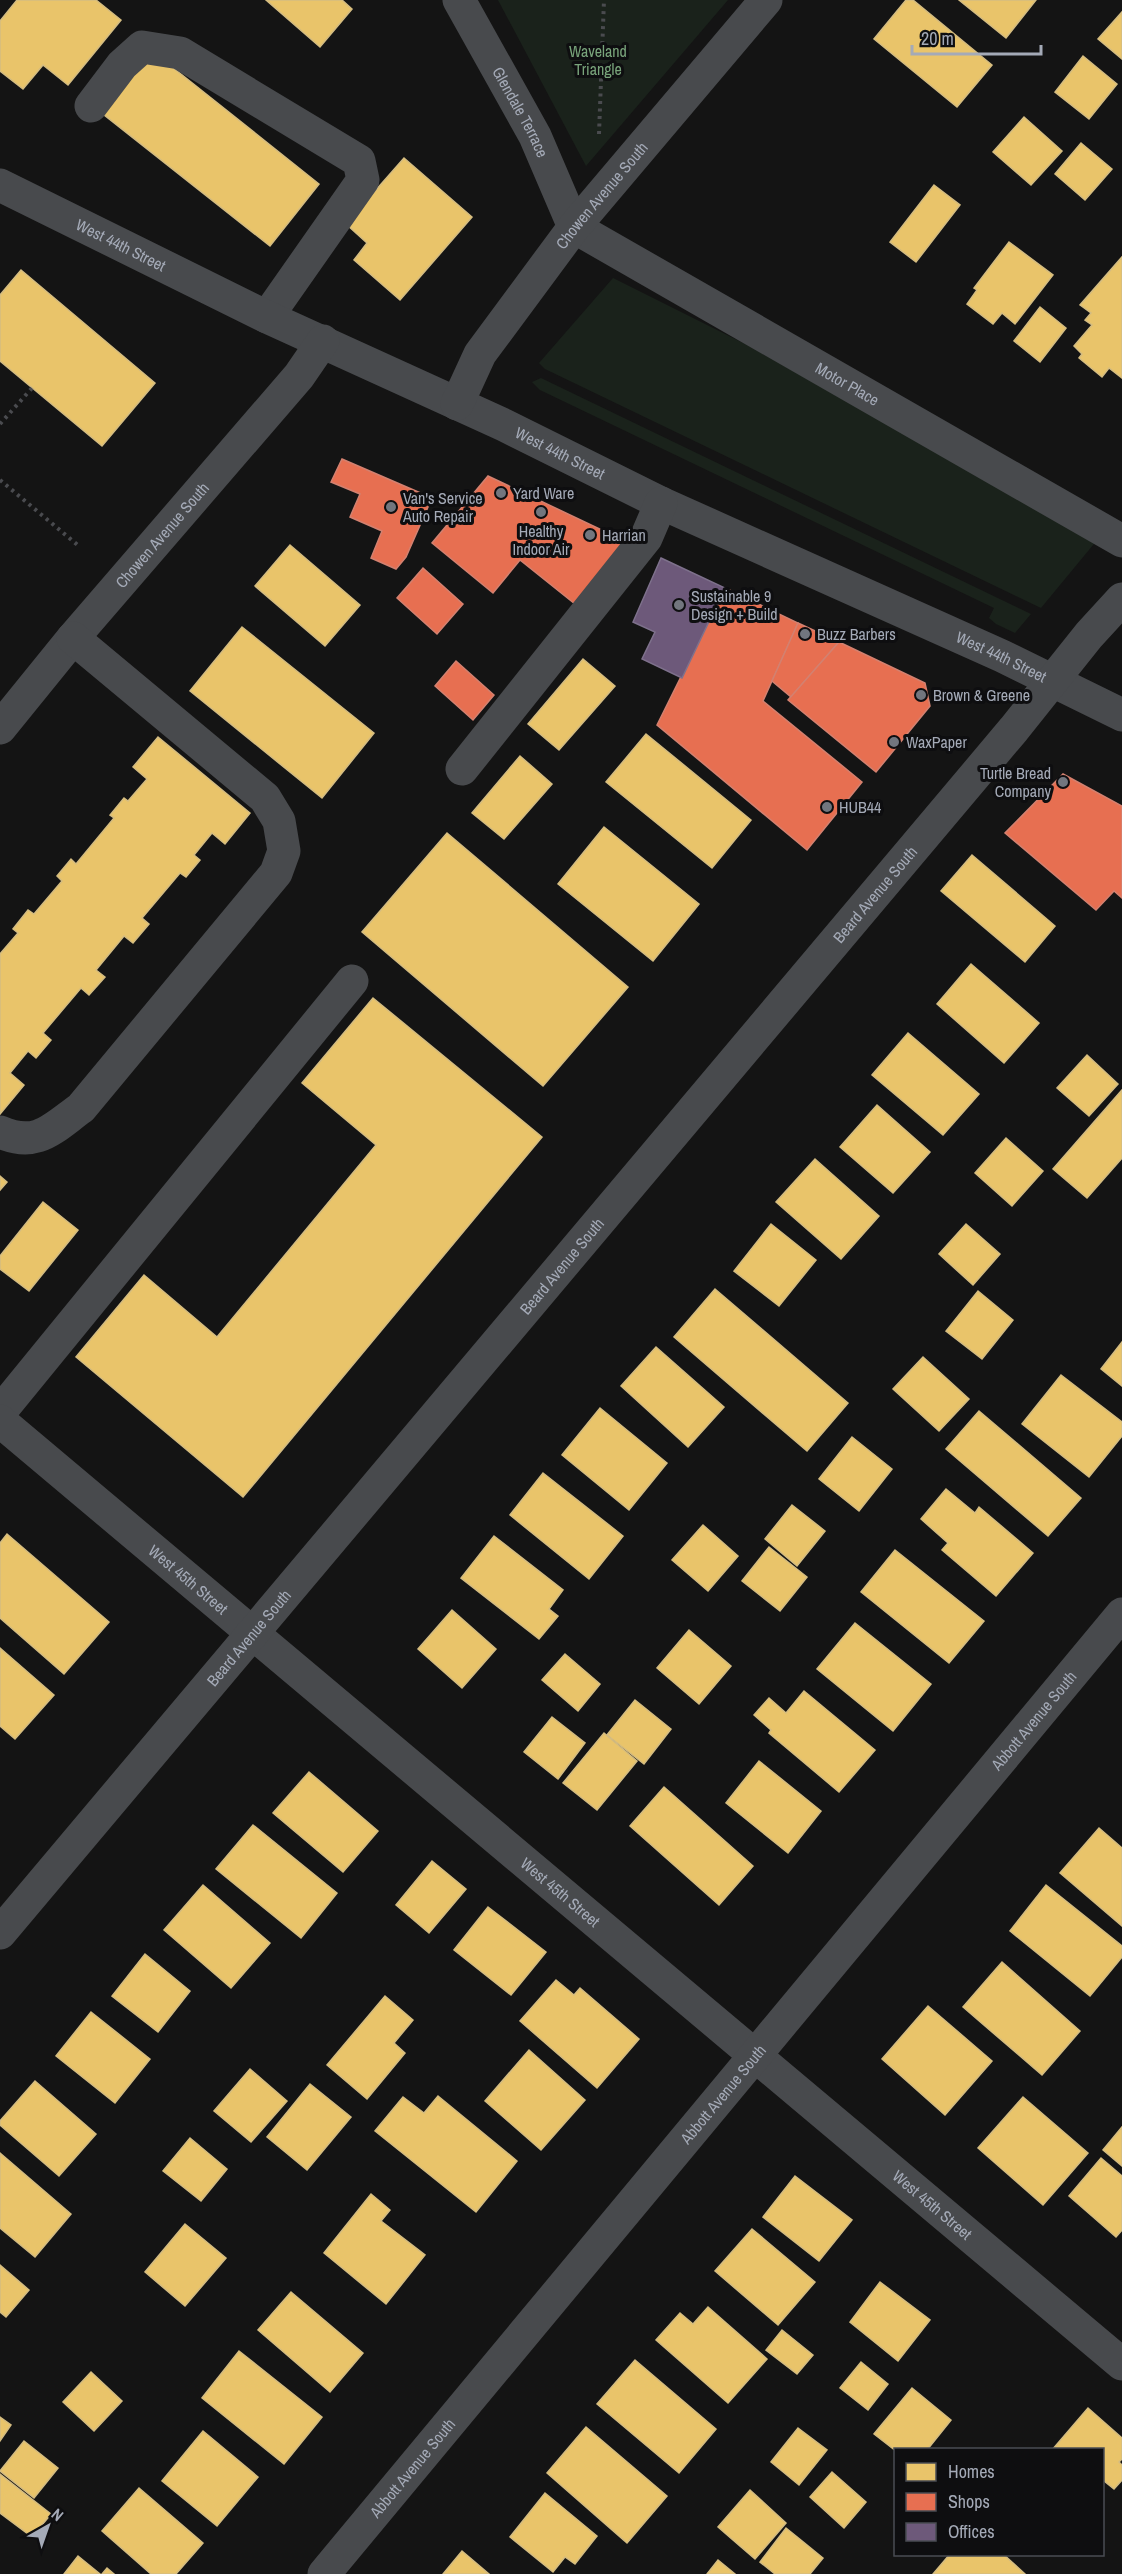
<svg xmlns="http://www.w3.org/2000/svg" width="1122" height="2574" viewBox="0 0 1122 2574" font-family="'Archivo Narrow',sans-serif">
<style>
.green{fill:#1a221b}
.homes{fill:#e9c46a;stroke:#d4bc81;stroke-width:1.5}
.shops{fill:#e76f51;stroke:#d38170;stroke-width:1.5}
.offices{fill:#6d597a;stroke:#7e718c;stroke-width:1.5}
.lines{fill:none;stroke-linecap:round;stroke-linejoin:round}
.path{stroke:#4a4b4f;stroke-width:4;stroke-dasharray:3 4.5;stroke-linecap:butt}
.minor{stroke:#484a4d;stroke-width:33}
.poi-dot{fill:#72767e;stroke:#0e0e10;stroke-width:2}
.labels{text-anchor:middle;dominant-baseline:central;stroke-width:6;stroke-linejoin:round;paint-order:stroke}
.park-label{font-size:16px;fill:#79a47b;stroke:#0e0e10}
.street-label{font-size:16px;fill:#a4aab7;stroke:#0e0e10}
.poi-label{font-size:16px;fill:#a4aab7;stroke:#0e0e10;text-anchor:start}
</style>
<rect width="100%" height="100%" fill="#141414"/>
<g class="green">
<path d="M498 0H728L586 166Z"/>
<path d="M613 278 745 344 953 461 1098 539 1041 608 545 369 539 363Z"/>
<path d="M541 378 1031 614 1015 633 996 624 989 618 994 608 540 390 532 382Z"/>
</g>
<g class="homes">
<path d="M17 0H96L121 20 68 85 43 65 23 89 0 71V21Z"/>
<path d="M266 0H342L352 9 320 47Z"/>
<path d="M906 0H913L992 65 957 107 874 39Z"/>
<path d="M959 0H1036L1006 38Z"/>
<path d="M1122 12V59L1098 39Z"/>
<path d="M152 51 319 184 270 246 103 114Z"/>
<path d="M1083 56 1117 84 1089 119 1055 92Z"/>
<path d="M1024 117 1062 151 1031 185 993 152Z"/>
<path d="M1081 143 1112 169 1085 200 1055 174Z"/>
<path d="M404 158 472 217 400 300 354 260 367 243 346 224Z"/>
<path d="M934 185 960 205 916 262 890 242Z"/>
<path d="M1009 242 1053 275 1015 324 1002 313 993 324 967 304 977 290 974 288Z"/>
<path d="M1122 257V378L1109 368 1102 377 1079 358 1082 354 1074 346 1092 325 1085 320 1091 313 1080 305Z"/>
<path d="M21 270 155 383 102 446 0 361V295Z"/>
<path d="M1040 307 1066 328 1040 362 1014 341Z"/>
<path d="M290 545 360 605 325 646 255 586Z"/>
<path d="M242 627 374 733 322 798 190 691Z"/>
<path d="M583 659 615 686 559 750 528 724Z"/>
<path d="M646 734 751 820 712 868 606 782Z"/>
<path d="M158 737 250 813 225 844 212 833 194 855 200 860 186 877 180 873 142 918 149 924 133 943 124 936 96 970 105 977 89 995 81 988 43 1033 51 1040 36 1058 28 1051 10 1073 24 1085 0 1114V954L18 933 13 929 28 910 34 914 62 881 57 876 71 859 76 864 114 818 110 815 124 798 128 801 147 779 133 767Z"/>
<path d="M520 756 552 784 504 839 472 813Z"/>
<path d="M604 827 699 904 653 961 558 884Z"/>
<path d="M447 833 628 987 543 1086 362 932Z"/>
<path d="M972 855 1055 926 1025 962 941 891Z"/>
<path d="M971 964 1039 1023 1004 1063 937 1004Z"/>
<path d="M373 998 542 1137 243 1497 76 1357 144 1275 217 1337 376 1145 302 1083Z"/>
<path d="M908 1033 979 1094 943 1135 872 1075Z"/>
<path d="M1087 1055 1118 1084 1089 1116 1057 1088Z"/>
<path d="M1122 1090V1158L1087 1198 1053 1169Z"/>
<path d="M877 1105 930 1152 893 1193 840 1147Z"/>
<path d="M1006 1138 1043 1171 1012 1206 975 1173Z"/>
<path d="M815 1159 879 1216 841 1259 776 1202Z"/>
<path d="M0 1176 7 1182 0 1190Z"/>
<path d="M43 1202 78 1230 29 1291 0 1269V1256Z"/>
<path d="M771 1224 816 1260 779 1306 734 1271Z"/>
<path d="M966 1224 1000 1254 973 1285 939 1254Z"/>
<path d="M715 1289 848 1403 807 1451 674 1337Z"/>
<path d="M978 1291 1013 1320 982 1359 946 1331Z"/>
<path d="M1122 1342V1386L1101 1369Z"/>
<path d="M656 1347 724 1407 688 1447 621 1386Z"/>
<path d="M923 1357 969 1399 939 1431 893 1389Z"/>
<path d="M1061 1375 1122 1422V1436L1089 1477 1022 1424Z"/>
<path d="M600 1408 667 1463 629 1510 562 1455Z"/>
<path d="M979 1411 1081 1498 1048 1536 946 1449Z"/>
<path d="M852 1437 892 1469 859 1511 819 1479Z"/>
<path d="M543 1473 623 1536 589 1579 510 1515Z"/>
<path d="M946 1489 975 1513 979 1507 1033 1553 996 1596 942 1550 948 1543 921 1519Z"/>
<path d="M792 1505 825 1531 797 1566 765 1539Z"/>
<path d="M703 1525 738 1556 708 1591 672 1560Z"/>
<path d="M7 1534 109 1622 64 1674 0 1618V1543Z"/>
<path d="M494 1536 563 1590 549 1609 558 1616 539 1639 461 1578Z"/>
<path d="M769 1547 807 1577 780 1611 742 1581Z"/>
<path d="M895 1550 984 1621 949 1663 861 1592Z"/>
<path d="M452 1610 496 1649 462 1688 418 1649Z"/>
<path d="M855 1623 931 1684 893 1731 817 1669Z"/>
<path d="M689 1630 731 1666 699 1704 657 1668Z"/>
<path d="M0 1648 54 1695 15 1739 0 1726Z"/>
<path d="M565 1654 600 1684 578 1711 542 1680Z"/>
<path d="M804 1691 875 1750 839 1792 769 1733 771 1730 754 1715 769 1698 786 1713Z"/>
<path d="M635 1700 671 1729 644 1764 607 1735Z"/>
<path d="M552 1717 585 1743 558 1779 524 1752Z"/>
<path d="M604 1733 637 1761 597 1810 563 1783Z"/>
<path d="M759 1761 821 1811 788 1853 726 1803Z"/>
<path d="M309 1772 378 1831 343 1872 273 1813Z"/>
<path d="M664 1787 753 1866 719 1905 630 1826Z"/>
<path d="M253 1825 337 1893 301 1938 216 1869Z"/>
<path d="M1099 1828 1122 1848V1926L1060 1873Z"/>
<path d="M432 1861 466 1889 429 1933 396 1905Z"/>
<path d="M203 1885 270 1943 231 1988 164 1930Z"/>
<path d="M1046 1885 1122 1946V1957L1090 1996 1010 1931Z"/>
<path d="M488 1907 546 1952 511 1995 454 1950Z"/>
<path d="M145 1954 190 1991 158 2032 112 1996Z"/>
<path d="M1002 1962 1080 2031 1042 2075 963 2007Z"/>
<path d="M556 1980 574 1995 580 1988 639 2039 597 2088 520 2021Z"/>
<path d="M385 1996 413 2020 394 2043 405 2053 367 2099 327 2065Z"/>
<path d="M928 2006 992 2061 945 2115 882 2059Z"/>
<path d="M91 2012 150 2059 115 2103 56 2056Z"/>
<path d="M529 2050 585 2100 541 2150 485 2101Z"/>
<path d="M250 2069 287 2101 251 2142 214 2111Z"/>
<path d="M35 2081 96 2134 59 2176 0 2125V2121Z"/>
<path d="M310 2084 351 2117 307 2170 267 2137Z"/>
<path d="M438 2096 517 2161 476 2212 375 2131 403 2097 424 2113Z"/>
<path d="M1023 2097 1088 2153 1043 2205 978 2148Z"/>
<path d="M1122 2127V2166L1103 2150Z"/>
<path d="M190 2138 227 2169 201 2201 163 2171Z"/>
<path d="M0 2153 71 2214 35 2257 0 2228Z"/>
<path d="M1101 2158 1122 2176V2230L1116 2237 1069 2196Z"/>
<path d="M795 2176 852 2220 819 2261 763 2217Z"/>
<path d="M371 2194 390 2210 381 2221 425 2255 386 2304 324 2253Z"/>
<path d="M185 2224 226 2258 185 2306 145 2272Z"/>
<path d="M752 2229 815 2282 778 2325 715 2271Z"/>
<path d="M0 2265 29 2290 6 2317 0 2312Z"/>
<path d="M880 2282 930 2320 898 2361 850 2322Z"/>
<path d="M291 2292 363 2353 330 2392 258 2330Z"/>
<path d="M708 2307 767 2359 728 2403 656 2340 680 2313 693 2324Z"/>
<path d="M782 2330 813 2355 797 2374 766 2350Z"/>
<path d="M239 2351 322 2417 284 2464 202 2398Z"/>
<path d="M635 2360 716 2429 679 2473 597 2404Z"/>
<path d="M861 2362 888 2384 868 2410 840 2388Z"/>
<path d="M91 2372 122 2401 94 2431 63 2402Z"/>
<path d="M912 2388 951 2420 927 2450 896 2451 874 2434Z"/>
<path d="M1088 2408 1122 2438V2459L1119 2462 1122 2465V2480L1114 2489 1104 2481 1102 2482V2450H1052Z"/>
<path d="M0 2417 11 2425 0 2441Z"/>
<path d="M586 2427 667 2496 627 2543 547 2473Z"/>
<path d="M798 2428 827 2450 799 2485 771 2462Z"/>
<path d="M203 2431 258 2477 217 2526 162 2481Z"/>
<path d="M24 2441 58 2468 34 2498 0 2471Z"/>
<path d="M832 2472 866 2502 844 2528 810 2497Z"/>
<path d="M0 2474 51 2514 32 2537 0 2513Z"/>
<path d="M139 2488 203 2543 176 2574H151L102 2531Z"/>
<path d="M750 2490 786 2523 755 2559 718 2527Z"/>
<path d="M545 2493 597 2536 575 2564 565 2557 553 2572 510 2537Z"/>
<path d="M786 2528 823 2558 810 2574H775L760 2562Z"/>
<path d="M462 2551 489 2574H443Z"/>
<path d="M950 2554H1003L1025 2574H933Z"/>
<path d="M78 2556 100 2574H64Z"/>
<path d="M718 2560 735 2574H707Z"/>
<path d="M107 2568 114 2574H102Z"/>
</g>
<g class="shops">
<path d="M342 459 432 498 406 557 396 569 371 558 382 531 350 517 360 494 331 482Z"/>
<path d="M488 476 625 541 575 604 520 560 493 593 432 543Z"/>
<path d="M423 568 463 604 437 634 397 598Z"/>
<path d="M725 588 798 623 763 701 862 782 807 850 657 725Z"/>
<path d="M798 623 839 642 791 697 772 681Z"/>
<path d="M839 642 925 683 930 706 876 772 788 700Z"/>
<path d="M456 661 494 695 473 720 435 686Z"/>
<path d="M1063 774 1122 806V898L1114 891 1096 910 1005 833Z"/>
</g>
<path class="offices" d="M661 558 725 588 682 678 642 659 655 632 633 622Z"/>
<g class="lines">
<g class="path">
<path d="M599 134 604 0"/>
<path d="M0 424 32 388"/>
<path d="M0 480 80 547"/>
</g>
<g class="minor">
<path id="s1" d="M459 0 535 136 574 227 1122 541"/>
<path d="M91 106 122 65 142 47 180 53 359 161 363 180 267 317"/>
<path id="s2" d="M0 185 267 317 504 425 661 503 1002 656 1122 715"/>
<path id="s3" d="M457 404 480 354 574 227 766 0"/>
<path id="s4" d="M0 728 73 638 299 376 323 341"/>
<path d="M462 769 646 538 661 503"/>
<path d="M0 1132C37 1148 52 1129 81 1108L276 873 284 851 279 821 265 798 73 638"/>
<path d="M0 1412 352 981"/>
<path id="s5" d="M0 1421 1122 2364"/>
<path id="s6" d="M0 1933 1014 729 1089 635 1122 599"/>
<path id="s7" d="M324 2574 1122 1614"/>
</g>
</g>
<g class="poi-dot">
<circle cx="501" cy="493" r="6"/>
<circle cx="391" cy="507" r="6"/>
<circle cx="541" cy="512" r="6"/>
<circle cx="590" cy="535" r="6"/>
<circle cx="679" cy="605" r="6"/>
<circle cx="805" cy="634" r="6"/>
<circle cx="921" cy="695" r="6"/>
<circle cx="894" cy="742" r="6"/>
<circle cx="1063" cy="782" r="6"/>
<circle cx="827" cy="807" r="6"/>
</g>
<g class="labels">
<g class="park-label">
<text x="598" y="51">Waveland<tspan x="598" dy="18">Triangle</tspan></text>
</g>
<g class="street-label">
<text stroke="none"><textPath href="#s1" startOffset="128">Glendale Terrace</textPath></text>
<text stroke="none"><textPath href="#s3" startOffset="255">Chowen Avenue South</textPath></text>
<text stroke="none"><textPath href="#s2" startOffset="135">West 44th Street</textPath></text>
<text stroke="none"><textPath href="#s1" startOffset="570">Motor Place</textPath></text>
<text stroke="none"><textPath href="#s2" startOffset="621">West 44th Street</textPath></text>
<text stroke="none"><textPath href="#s4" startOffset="252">Chowen Avenue South</textPath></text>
<text stroke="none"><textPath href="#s2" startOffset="1107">West 44th Street</textPath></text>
<text stroke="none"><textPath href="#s6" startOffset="1358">Beard Avenue South</textPath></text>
<text stroke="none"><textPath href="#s6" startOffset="872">Beard Avenue South</textPath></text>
<text stroke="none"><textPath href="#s5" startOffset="246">West 45th Street</textPath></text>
<text stroke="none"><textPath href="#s6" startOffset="386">Beard Avenue South</textPath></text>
<text stroke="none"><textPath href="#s7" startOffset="1110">Abbott Avenue South</textPath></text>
<text stroke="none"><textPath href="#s5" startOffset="732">West 45th Street</textPath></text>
<text stroke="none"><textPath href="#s7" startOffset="624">Abbott Avenue South</textPath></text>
<text stroke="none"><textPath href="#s5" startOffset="1218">West 45th Street</textPath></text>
<text stroke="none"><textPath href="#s7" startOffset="138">Abbott Avenue South</textPath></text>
</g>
<g class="poi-label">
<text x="513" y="493">Yard Ware</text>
<text x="403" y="498">Van's Service<tspan x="403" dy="18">Auto Repair</tspan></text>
<text x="541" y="531" text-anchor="middle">Healthy<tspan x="541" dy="18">Indoor Air</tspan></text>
<text x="602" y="535">Harrian</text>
<text x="691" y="596">Sustainable 9<tspan x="691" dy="18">Design + Build</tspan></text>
<text x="817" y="634">Buzz Barbers</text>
<text x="933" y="695">Brown &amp; Greene</text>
<text x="906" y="742">WaxPaper</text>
<text x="1051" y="773" text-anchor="end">Turtle Bread<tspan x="1051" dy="18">Company</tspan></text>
<text x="839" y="807">HUB44</text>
</g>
</g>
<rect x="894" y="2448" width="210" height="108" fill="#0e0e10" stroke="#4a4c53" stroke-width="1.5"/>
<rect x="906" y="2463" width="30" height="18" fill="#e9c46a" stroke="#4a4c53" stroke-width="1.5"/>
<text x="948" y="2478" font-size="18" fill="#a4aab7">Homes</text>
<rect x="906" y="2493" width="30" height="18" fill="#e76f51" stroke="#4a4c53" stroke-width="1.5"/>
<text x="948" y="2508" font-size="18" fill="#a4aab7">Shops</text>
<rect x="906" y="2523" width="30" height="18" fill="#6d597a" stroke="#4a4c53" stroke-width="1.5"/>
<text x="948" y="2538" font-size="18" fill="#a4aab7">Offices</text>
<g transform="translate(48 2526) rotate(40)" stroke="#0e0e10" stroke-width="4.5" paint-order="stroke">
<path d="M0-4.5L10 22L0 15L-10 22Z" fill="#a4aab7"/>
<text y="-9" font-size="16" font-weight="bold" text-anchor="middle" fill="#a4aab7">N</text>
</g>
<path d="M912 45v9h129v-9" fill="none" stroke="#a4aab7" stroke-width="3"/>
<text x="921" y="45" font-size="18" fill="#a4aab7" stroke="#0e0e10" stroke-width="4.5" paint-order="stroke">20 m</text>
</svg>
